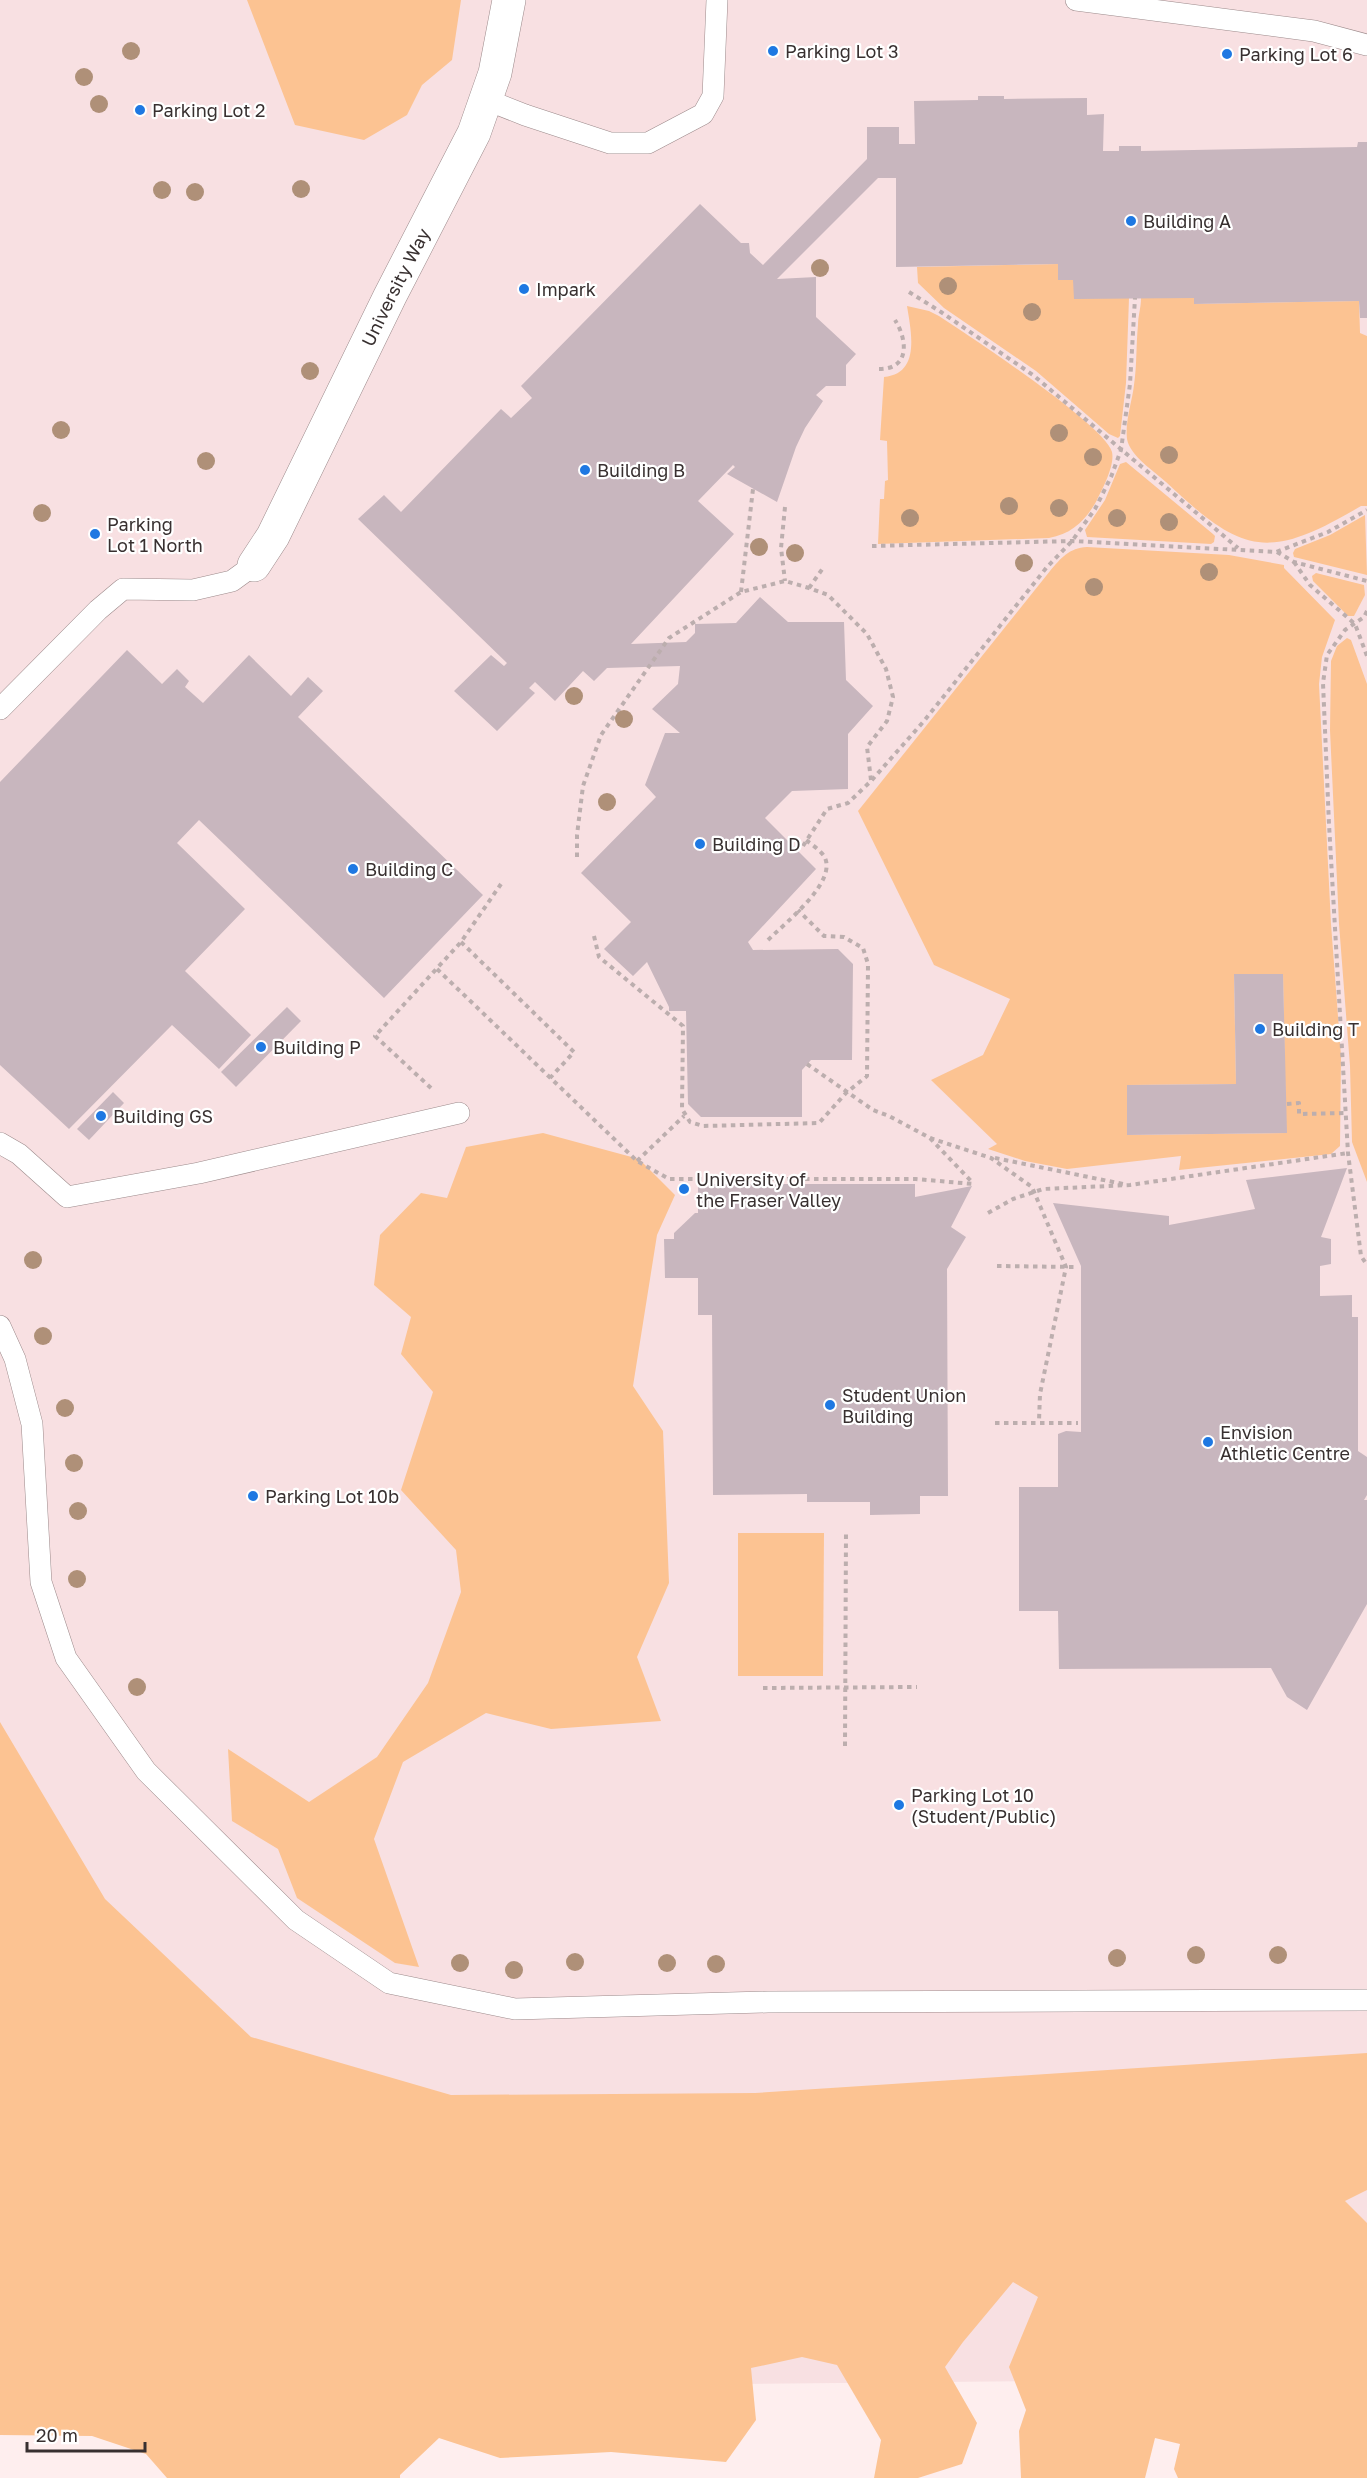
<svg xmlns="http://www.w3.org/2000/svg" width="1367" height="2478" viewBox="0 0 1367 2478" font-family="'Golos Text',sans-serif">
<style>
.built{fill:#f8e0e2}
.green{fill:#fcc392;fill-rule:evenodd}
.building{fill:#c8b6be}
.lines{fill:none;stroke-linecap:round;stroke-linejoin:round}
.lane-casing{stroke:#9c8a8b;stroke-width:22}
.street-casing{stroke:#9c8a8b;stroke-width:34}
.path{stroke:#bcaeae;stroke-width:4;stroke-dasharray:4.5 4.5;stroke-linecap:butt}
.lane{stroke:#fff;stroke-width:21}
.street{stroke:#fff;stroke-width:33}
.tree{fill:#af9078}
.poi-dot{fill:#1e78e2;stroke:#fff;stroke-width:2}
.labels{text-anchor:middle;dominant-baseline:central;stroke-width:4.5;stroke-linejoin:round;paint-order:stroke}
.poi-label{font-size:18px;fill:#383030;stroke:#fff;text-anchor:start}
.street-label{font-size:18px;fill:#383030;stroke:#fff}
</style>
<rect width="100%" height="100%" fill="#feeeee"/>
<path class="built" d="M0 0H1367V2378L0 2391Z"/>
<g class="green">
<path d="M247 0H461L452 60 422 85 407 115 364 140 295 125Z"/>
<path d="M1058 264V280H1073L1129 298 1126 383 1120 436 1118 438 1109 434 1036 371 944 308 918 283 917 267Z"/>
<path d="M1141 298H1194V304L1359 301 1360 333 1367 336V506H1361C1268 561 1243 555 1166 482 1154 471 1130 456 1127 439 1125 421 1132 402 1134 385 1137 365 1136 345 1138 325 1138 316 1141 308 1141 298Z"/>
<path d="M907 306 929 311 939 316C968 335 1105 425 1112 452 1115 465 1103 488 1097 500 1086 520 1072 534 1049 538L878 544 880 499H884L885 481 888 480 887 441 880 440 884 377C921 374 911 331 907 306Z"/>
<path d="M1126 462 1213 534 1215 536 1214 542 1211 544 1087 537 1085 530 1105 500 1120 464Z"/>
<path d="M1365 515 1367 575 1294 557 1293 553 1295 549 1330 535Z"/>
<path d="M1087 547 1229 555 1284 565V568L1335 620 1322 657 1319 684 1331 924 1341 1056 1340 1146 1331 1154 1179 1170 1181 1156 1067 1169 1025 1161 988 1149 997 1144 931 1080 983 1055 1010 999 934 965 858 811 1050 571C1061 558 1069 548 1087 547ZM1234 974H1283L1286 1133 1127 1135V1085L1236 1084Z"/>
<path d="M1316 573 1364 585 1365 595 1354 616H1348L1313 581 1312 576Z"/>
<path d="M1347 638 1351 640 1367 684V1182L1352 1142 1350 1066 1339 924 1330 730 1331 661 1337 646Z"/>
<path d="M543 1133 639 1159 675 1195 657 1235 633 1386 663 1431 669 1583 637 1657 661 1721 551 1729 486 1713 403 1762 374 1839 419 1967 395 1963 297 1898 278 1849 232 1821 228 1749 309 1802 377 1757 428 1683 461 1592 456 1550 401 1490 433 1392 401 1354 411 1317 374 1285 380 1235 421 1193 447 1198 466 1147Z"/>
<path d="M738 1533H824L823 1676H738Z"/>
<path d="M0 1722 105 1899 251 2037 451 2095 755 2093 1367 2053V2190L1345 2201 1367 2223V2478H1178L1174 2469 1180 2444 1155 2438 1145 2478H1021L1019 2431 1026 2410 1009 2367 1038 2297 1013 2282 963 2342 945 2367 977 2423 962 2464 918 2478H874L881 2440 837 2365 802 2357 751 2368 756 2420 726 2462 611 2452 500 2458 439 2438 400 2475V2478H167L146 2454 92 2436 0 2435Z"/>
</g>
<g class="building">
<path d="M978 96H1004V99L1087 98V115L1104 114 1103 151H1119V146H1141V151L1357 147 1358 142H1367V318H1360L1359 301 1194 304V298L1074 299 1073 280H1058V264L896 267V178H878L777 279 816 277V317L856 354 846 365V386H826L816 395 823 401 805 428 796 447 777 502 727 474 735 467 733 465 698 501 734 534 631 644 686 642 695 633V624L736 623 760 597 788 622H844L846 680 873 706 848 734V789L792 791 765 818 816 869 748 942 753 950 838 949 853 964 852 1060H811L802 1070V1117H701L688 1104 686 1011H669V1007L647 962 633 976 604 949 631 922 581 873 656 797 645 785 665 733H680L652 709 678 684 680 666 607 668 594 681 583 671 555 701 535 682 529 688 535 693 497 731 454 691 491 655 504 666 507 663 358 519 384 495 401 512 501 409 511 418 532 398 521 386 700 204 741 243H749L750 253 763 265 867 159V127H899V144H915L914 101 978 100Z"/>
<path d="M127 650 162 684 177 669 189 681 185 687 203 703 249 655 291 696 308 677 323 691 298 717 483 895 384 998 199 820 177 843 245 909 185 971 251 1035 219 1069 172 1025 69 1129 0 1065V782Z"/>
<path d="M1234 974H1283L1287 1133 1127 1135V1085L1236 1084Z"/>
<path d="M287 1007 301 1021 236 1087 221 1072Z"/>
<path d="M113 1092 124 1103 89 1140 77 1129Z"/>
<path d="M1347 1168 1321 1237 1331 1239V1264L1320 1266V1296L1352 1295V1317H1358V1451L1367 1457V1495L1364 1500H1367V1604L1307 1710 1287 1697 1271 1668 1059 1669 1058 1611H1019V1487H1058V1434L1066 1431 1081 1432V1266L1053 1203 1169 1216V1225L1255 1209 1246 1180Z"/>
<path d="M698 1184H915V1197L972 1186 951 1227 966 1237 947 1269 948 1496H920V1514L870 1515V1502H807V1494L713 1495 712 1315H698V1278H665L664 1239H674V1233L695 1213H698Z"/>
</g>
<g class="lines">
<defs>
<g id="lane">
<path d="M1076 0 1314 31 1367 45"/>
<path d="M487 100 525 115 610 143H648L703 114 713 96 717 0"/>
<path d="M0 709 98 610 123 589 193 590 232 581 254 565"/>
<path d="M0 1143 19 1154 67 1197 199 1173 459 1113"/>
<path d="M0 1326 15 1359 32 1424 41 1582 66 1658 146 1771 296 1920 389 1983 515 2009 768 2002 1367 2000"/>
</g>
<g id="street">
<path id="s1" d="M254 565 273 536 390 296 474 133 495 73 509 0"/>
</g>
</defs>
<use href="#lane" class="lane-casing"/>
<use href="#street" class="street-casing"/>
<g class="path">
<path d="M909 292 941 312 1033 375 1238 548"/>
<path d="M879 369C911 369 907 339 895 320"/>
<path d="M785 507 781 548 785 581"/>
<path d="M872 546 1072 541 1276 552 1328 532 1367 510"/>
<path d="M1277 552 1294 562 1367 581"/>
<path d="M1294 562 1310 585 1355 624 1367 656"/>
<path d="M809 588 823 568"/>
<path d="M741 592 753 489"/>
<path d="M1367 611 1364 617 1345 630 1327 655 1323 683 1329 824 1348 1153 1361 1256 1367 1265"/>
<path d="M803 846 827 809 848 803 871 781 924 721 1047 567 1072 541 1095 509 1111 477 1121 450 1130 384 1135 298"/>
<path d="M577 857V835L583 786 601 735 669 638 741 592 785 581 809 588 828 595 867 634 886 669 893 697 887 721 867 747 871 780"/>
<path d="M594 936 599 957 683 1026 682 1109 690 1122 703 1126 819 1123 846 1093 867 1076 868 964 863 948 844 937 824 936 798 910"/>
<path d="M768 940C785 923 839 881 824 856 820 850 811 844 806 840"/>
<path d="M461 942 574 1052 550 1078"/>
<path d="M437 969 637 1161 669 1179H916L973 1184"/>
<path d="M807 1064 873 1110 889 1116 930 1138 991 1158 1032 1187 1066 1267 1040 1394 1039 1421"/>
<path d="M431 1088 375 1036 461 942 501 884"/>
<path d="M1287 1104 1299 1103V1114L1347 1113"/>
<path d="M930 1138 973 1183"/>
<path d="M995 1158 1123 1184"/>
<path d="M637 1161 684 1116"/>
<path d="M988 1213 1013 1199 1043 1189 1130 1185 1348 1153"/>
<path d="M997 1266 1076 1267"/>
<path d="M995 1423H1078"/>
<path d="M763 1688 917 1687"/>
<path d="M845 1746 846 1532"/>
</g>
<use href="#lane" class="lane"/>
<use href="#street" class="street"/>
</g>
<g class="tree">
<circle cx="131" cy="51" r="9"/>
<circle cx="84" cy="77" r="9"/>
<circle cx="99" cy="104" r="9"/>
<circle cx="301" cy="189" r="9"/>
<circle cx="162" cy="190" r="9"/>
<circle cx="195" cy="192" r="9"/>
<circle cx="820" cy="268" r="9"/>
<circle cx="948" cy="286" r="9"/>
<circle cx="1032" cy="312" r="9"/>
<circle cx="310" cy="371" r="9"/>
<circle cx="61" cy="430" r="9"/>
<circle cx="1059" cy="433" r="9"/>
<circle cx="1169" cy="455" r="9"/>
<circle cx="1093" cy="457" r="9"/>
<circle cx="206" cy="461" r="9"/>
<circle cx="1009" cy="506" r="9"/>
<circle cx="1059" cy="508" r="9"/>
<circle cx="42" cy="513" r="9"/>
<circle cx="910" cy="518" r="9"/>
<circle cx="1117" cy="518" r="9"/>
<circle cx="1169" cy="522" r="9"/>
<circle cx="759" cy="547" r="9"/>
<circle cx="795" cy="553" r="9"/>
<circle cx="1024" cy="563" r="9"/>
<circle cx="1209" cy="572" r="9"/>
<circle cx="1094" cy="587" r="9"/>
<circle cx="574" cy="696" r="9"/>
<circle cx="624" cy="719" r="9"/>
<circle cx="607" cy="802" r="9"/>
<circle cx="33" cy="1260" r="9"/>
<circle cx="43" cy="1336" r="9"/>
<circle cx="65" cy="1408" r="9"/>
<circle cx="74" cy="1463" r="9"/>
<circle cx="78" cy="1511" r="9"/>
<circle cx="77" cy="1579" r="9"/>
<circle cx="137" cy="1687" r="9"/>
<circle cx="1196" cy="1955" r="9"/>
<circle cx="1278" cy="1955" r="9"/>
<circle cx="1117" cy="1958" r="9"/>
<circle cx="575" cy="1962" r="9"/>
<circle cx="460" cy="1963" r="9"/>
<circle cx="667" cy="1963" r="9"/>
<circle cx="716" cy="1964" r="9"/>
<circle cx="514" cy="1970" r="9"/>
</g>
<g class="poi-dot">
<circle cx="773" cy="51" r="6"/>
<circle cx="1227" cy="54" r="6"/>
<circle cx="140" cy="110" r="6"/>
<circle cx="1131" cy="221" r="6"/>
<circle cx="524" cy="289" r="6"/>
<circle cx="585" cy="470" r="6"/>
<circle cx="95" cy="534" r="6"/>
<circle cx="700" cy="844" r="6"/>
<circle cx="353" cy="869" r="6"/>
<circle cx="1260" cy="1029" r="6"/>
<circle cx="261" cy="1047" r="6"/>
<circle cx="101" cy="1116" r="6"/>
<circle cx="684" cy="1189" r="6"/>
<circle cx="830" cy="1405" r="6"/>
<circle cx="1208" cy="1442" r="6"/>
<circle cx="253" cy="1496" r="6"/>
<circle cx="899" cy="1805" r="6"/>
</g>
<g class="labels">
<g class="poi-label">
<text x="785" y="51">Parking Lot 3</text>
<text x="1239" y="54">Parking Lot 6</text>
<text x="152" y="110">Parking Lot 2</text>
<text x="1143" y="221">Building A</text>
<text x="536" y="289">Impark</text>
<text x="597" y="470">Building B</text>
<text x="107" y="524">Parking<tspan x="107" dy="21">Lot 1 North</tspan></text>
<text x="712" y="844">Building D</text>
<text x="365" y="869">Building C</text>
<text x="1272" y="1029">Building T</text>
<text x="273" y="1047">Building P</text>
<text x="113" y="1116">Building GS</text>
<text x="696" y="1179">University of<tspan x="696" dy="21">the Fraser Valley</tspan></text>
<text x="842" y="1395">Student Union<tspan x="842" dy="21">Building</tspan></text>
<text x="1220" y="1432">Envision<tspan x="1220" dy="21">Athletic Centre</tspan></text>
<text x="265" y="1496">Parking Lot 10b</text>
<text x="911" y="1795">Parking Lot 10<tspan x="911" dy="21">(Student/Public)</tspan></text>
</g>
<g class="street-label">
<text stroke="none"><textPath href="#s1" startOffset="312">University Way</textPath></text>
</g>
</g>
<path d="M27 2442v9h118v-9" fill="none" stroke="#383030" stroke-width="3"/>
<text x="36" y="2442" font-size="18" fill="#383030" stroke="#ffffff" stroke-width="4.5" paint-order="stroke">20 m</text>
</svg>
